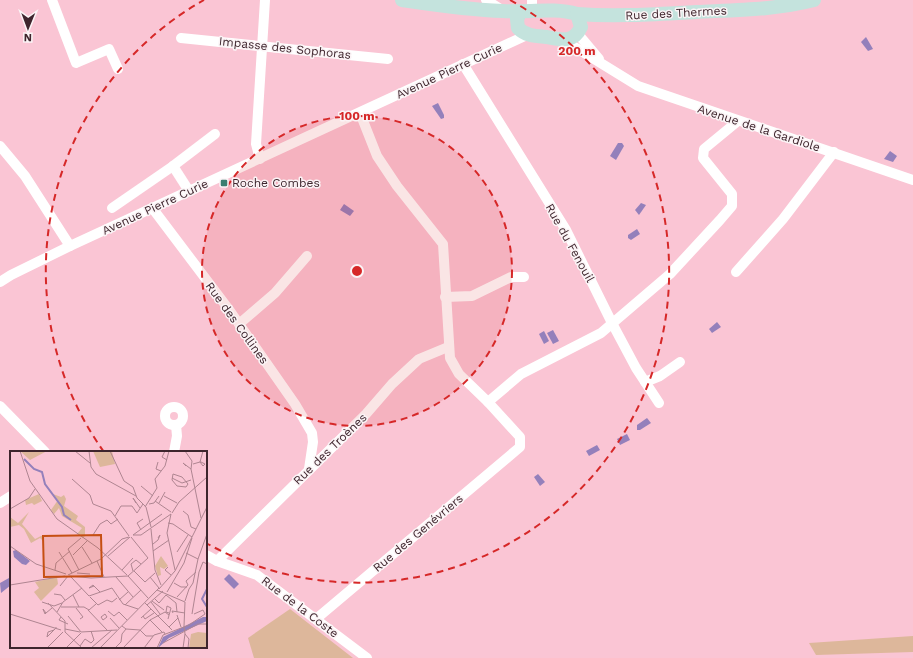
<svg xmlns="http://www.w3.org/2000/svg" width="913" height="658" viewBox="0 0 913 658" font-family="'Work Sans',sans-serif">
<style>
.green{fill:#ddb79b}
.water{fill:#9480bb}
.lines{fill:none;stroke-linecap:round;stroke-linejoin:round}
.street{stroke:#fff;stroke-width:10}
.secondary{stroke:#c4e3dd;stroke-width:14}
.ring{fill:none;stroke:#d62828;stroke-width:2;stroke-dasharray:7 5}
.poi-dot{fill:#3b7e71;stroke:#fbf4f6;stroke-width:1.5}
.labels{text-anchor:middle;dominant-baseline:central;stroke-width:3;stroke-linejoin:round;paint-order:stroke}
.street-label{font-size:12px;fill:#3e252d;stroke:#fbf4f6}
.poi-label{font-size:12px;fill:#3e252d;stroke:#fbf4f6;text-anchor:start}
.inset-river{fill:none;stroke:#9480bb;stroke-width:2}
.inset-road{fill:none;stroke:#af8591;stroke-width:1}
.view{fill:#c64f13;fill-opacity:0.15;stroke:#c64f13;stroke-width:2}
.inset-edge{fill:none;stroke:#3e252d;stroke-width:2}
.centre{fill:#d62828;stroke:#fbf4f6;stroke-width:2}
.ring-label{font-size:12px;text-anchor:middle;font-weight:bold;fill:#d62828;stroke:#fbf4f6;stroke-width:3;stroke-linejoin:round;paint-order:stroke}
</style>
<rect width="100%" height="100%" fill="#fac5d4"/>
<g class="green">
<path d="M290 609 353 658H254L248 638Z"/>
<path d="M913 636V652L816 655 809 643Z"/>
</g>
<g class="water">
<path d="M866 37 873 49 868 51 861 42Z"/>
<path d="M438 103 444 115V118L441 119 432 106Z"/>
<path d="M618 143H622L624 146 616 160 610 156Z"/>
<path d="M890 151 897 156 893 162 884 159Z"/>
<path d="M641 203 646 205 639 215 635 210Z"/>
<path d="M344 204 354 211 350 216 340 210Z"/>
<path d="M637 229 640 234 631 240 628 238V235Z"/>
<path d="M717 322 721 327 712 333 709 329Z"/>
<path d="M553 330 559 341 553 344 547 333Z"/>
<path d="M544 331 549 341 544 344 539 334Z"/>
<path d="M647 418 651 423 640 430H637V425Z"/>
<path d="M627 434 630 440 620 445 617 439Z"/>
<path d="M597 445 600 450 589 456 586 451Z"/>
<path d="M538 474 545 482 540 486 534 477Z"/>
<path d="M229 574 239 584 234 589 224 579Z"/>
<path d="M9 578 11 585 1 593 0 583Z"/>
</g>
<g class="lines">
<g class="street">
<path d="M52 0 76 63 109 49 118 69"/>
<path d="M486 0 502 10"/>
<path d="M532 0V10"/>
<path d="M578 34 599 59"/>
<path d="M181 38 388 59"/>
<path d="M560 41 573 46 638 86 913 180"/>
<path d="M463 64 566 230 612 323 636 368 659 403"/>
<path d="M0 146 25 176 70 246"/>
<path d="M260 159 256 144 265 0"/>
<path d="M173 166 189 191"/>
<path d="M112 208 173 166 215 134"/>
<path d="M153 209 230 311 295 404 312 433 313 442 309 469"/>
<path d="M736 272 783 219 834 152"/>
<path d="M0 282 11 275 70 246 527 35"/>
<path d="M445 297 472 296 511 277H524"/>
<path d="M239 324 275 293 307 256"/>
<path d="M645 382 660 376 680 362"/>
<path d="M488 402 521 374 601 333 670 274 720 220 732 206V194L703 158 704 149 738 121"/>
<path d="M0 406 45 452"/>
<circle cx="174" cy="416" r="9"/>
<path d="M174 452 177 436 176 425"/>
<path d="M0 503 11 496"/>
<path d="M206 555 217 561 257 575 367 658"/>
<path d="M217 561 366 414 392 384 419 359 448 347"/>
<path d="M316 619 520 447V437L488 402 459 374 450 358 443 244 397 186 377 156 360 113"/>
</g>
<g class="secondary">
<path d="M402 0C436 5 469 10 503 11 527 13 553 7 577 14L581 27C574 43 561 40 547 37 535 36 526 36 518 28L517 19 521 11"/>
<path d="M577 14C617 17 656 14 696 12 736 10 775 10 814 0"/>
</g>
</g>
<circle cx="357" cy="271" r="155" fill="#d62828" fill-opacity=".12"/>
<g class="ring">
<circle cx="357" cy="271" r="155"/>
<path d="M104 452A311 311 0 0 1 204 0M510 0A311 311 0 0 1 206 543"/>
</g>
<rect class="poi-dot" x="220" y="179" width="8" height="8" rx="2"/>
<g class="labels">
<g class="street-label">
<text transform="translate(676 13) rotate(-3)">Rue des Thermes</text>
<text transform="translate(285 48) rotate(6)">Impasse des Sophoras</text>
<text transform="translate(449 71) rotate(-25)">Avenue Pierre Curie</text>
<text transform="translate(759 128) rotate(18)">Avenue de la Gardiole</text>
<text transform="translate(155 207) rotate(-25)">Avenue Pierre Curie</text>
<text transform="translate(570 243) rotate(61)">Rue du Fenouil</text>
<text transform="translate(237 323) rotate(54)">Rue des Collines</text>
<text transform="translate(330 449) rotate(-44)">Rue des Troènes</text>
<text transform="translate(418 533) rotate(-40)">Rue des Genévriers</text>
<text transform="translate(300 607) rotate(37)">Rue de la Coste</text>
</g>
<g class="poi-label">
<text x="232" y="183">Roche Combes</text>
</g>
</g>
<g transform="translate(10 451)">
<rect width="197" height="197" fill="#fac5d4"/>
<path d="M10 0H37L20 9ZM83 0H102L105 13 90 16ZM29 43 32 50 24 54 22 52 16 54 15 49ZM43 43 51 46 54 44 56 48 54 55 68 65 66 69 75 76V85L73 87 67 83 72 77 52 65 49 57 44 63 41 59 48 49ZM19 61 12 73 25 88 31 85H39L32 86 34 91 30 87 21 92 14 78 9 74 0 76V66L8 72ZM151 105 158 115 154 118 150 116 151 124 148 125 145 115ZM47 126 48 133 31 150 24 141 29 137 25 131ZM188 181 197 182V197H179L181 183Z" fill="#ddb79b"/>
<path d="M6 99 20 110 16 114 12 113 4 106 3 100ZM193 166H197V170L159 187 148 197 153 186Z" fill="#9480bb"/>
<path class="inset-river" d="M14 8 24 18 32 21 35 33 52 56 54 64 61 69M197 138 192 148 197 156"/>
<path class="inset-road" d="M10 0 20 30 47 68 88 97 117 124M65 0 80 12M79 0 81 16 86 23 126 45M100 0 114 30 123 36 127 47 136 56 141 76M155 0 152 6 157 9M175 0 182 10 181 18M148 11 146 18 151 20M190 11H191L195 13 193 15ZM183 13 190 11 193 0M176 15 173 12 181 18M181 18 191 67M163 23 172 26 178 33 176 36 167 35 162 29ZM162 27 172 32 181 29M62 28 80 44 83 53 101 60 119 85M131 35 143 45M154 45 167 52M145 50 161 61M126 52 123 47 130 57M149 52 155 41M139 53 144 52 149 45M135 56 147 37 145 28 155 15 159 0M0 58 19 47 25 38M173 60 178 64 181 76 186 78M162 62 169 51 197 26M161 63 157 82 165 119M105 65 111 55H122L127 62 133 53M158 72 163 73 182 86M141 78 145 119 151 134M131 79 127 72 133 68M83 84 90 73 97 69 101 73 108 68M123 84H131L161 63M123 84 152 63M121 86 138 107M143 93 148 89 150 84 148 87M0 95 26 113 56 123M72 96 82 112M143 100 159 89M49 101 62 122M167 101 178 84M176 102 188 108M63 104 77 90M98 105 120 86M87 110 94 126M158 116 155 119 161 124M45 119 46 112 60 100M69 119 58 98 71 87M112 119 123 107M123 120 121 113 126 109 131 113M124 120 135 131 145 122M67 122 80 123M58 124 91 108 112 88 119 86M59 125 81 127 118 125M118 125 138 107M118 125 138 147M61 126 79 145 102 137 113 153 128 158M106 126 123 146M140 126 149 137M176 130 186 121M164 132 171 136H177M0 134 55 125M50 135 58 125M84 135 79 137 83 134 90 141M149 138 165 120 197 56M147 139 175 151 174 175 175 183 179 188 178 197M157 141 174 112 182 87M44 143 51 144 55 149M63 144 69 156M156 144 166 152 167 161M80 146 88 154 97 149 102 151 107 147M167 146 178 134 176 130M145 148 149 152 156 144M109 149 118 141M142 150 154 159M175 150 179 138 183 132 188 108 197 83M32 151 44 155 52 152M141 151 150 163M38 152 55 170V181L72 197M135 152 162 179M115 154 131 139M137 154 153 140M51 156H74L79 159 86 153M66 157 73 166 70 168M78 159 97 179M98 160 104 165 109 161 117 169M47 161 53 151 72 137M36 162 33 158 35 163 36 162 42 157M163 162 162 160 175 162M0 163 51 179M95 163 97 166 93 169 91 166 95 163M182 163 189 121 193 111 197 113M167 164 171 176M58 165 71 181M133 165 135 168 144 162M51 166 49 169 58 173M100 167 109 177M131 167 141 158M158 168 161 157 157 155 156 161 159 162M140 169 152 181M112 175 116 178 130 179 136 185H143M159 176 168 167M55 178 70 181M44 179 38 181 37 186 46 177V176M71 181 107 179M153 192 188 173H197M70 195 75 188 81 192 84 189 81 180M37 197 53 181M56 197 71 182M81 197 102 179M90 197 149 137M105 197 111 191 112 183 116 178M113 197 140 169 155 161 159 164M134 197 144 184 154 181 155 183M147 197 153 184 179 174 195 163 193 159 184 163M173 197 175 183"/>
<path class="view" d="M91 84 92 125 34 126 33 85Z"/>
<rect width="197" height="197" class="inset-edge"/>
</g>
<circle cx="357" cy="271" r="6" class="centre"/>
<g class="ring-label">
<text x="577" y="55">200 m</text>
<text x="357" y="120">100 m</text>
</g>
<g transform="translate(28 28) rotate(181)" stroke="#fbf4f6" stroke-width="3" paint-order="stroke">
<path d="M0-3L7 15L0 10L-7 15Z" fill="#3e252d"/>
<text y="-6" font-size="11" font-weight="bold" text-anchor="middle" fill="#3e252d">N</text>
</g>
</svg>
